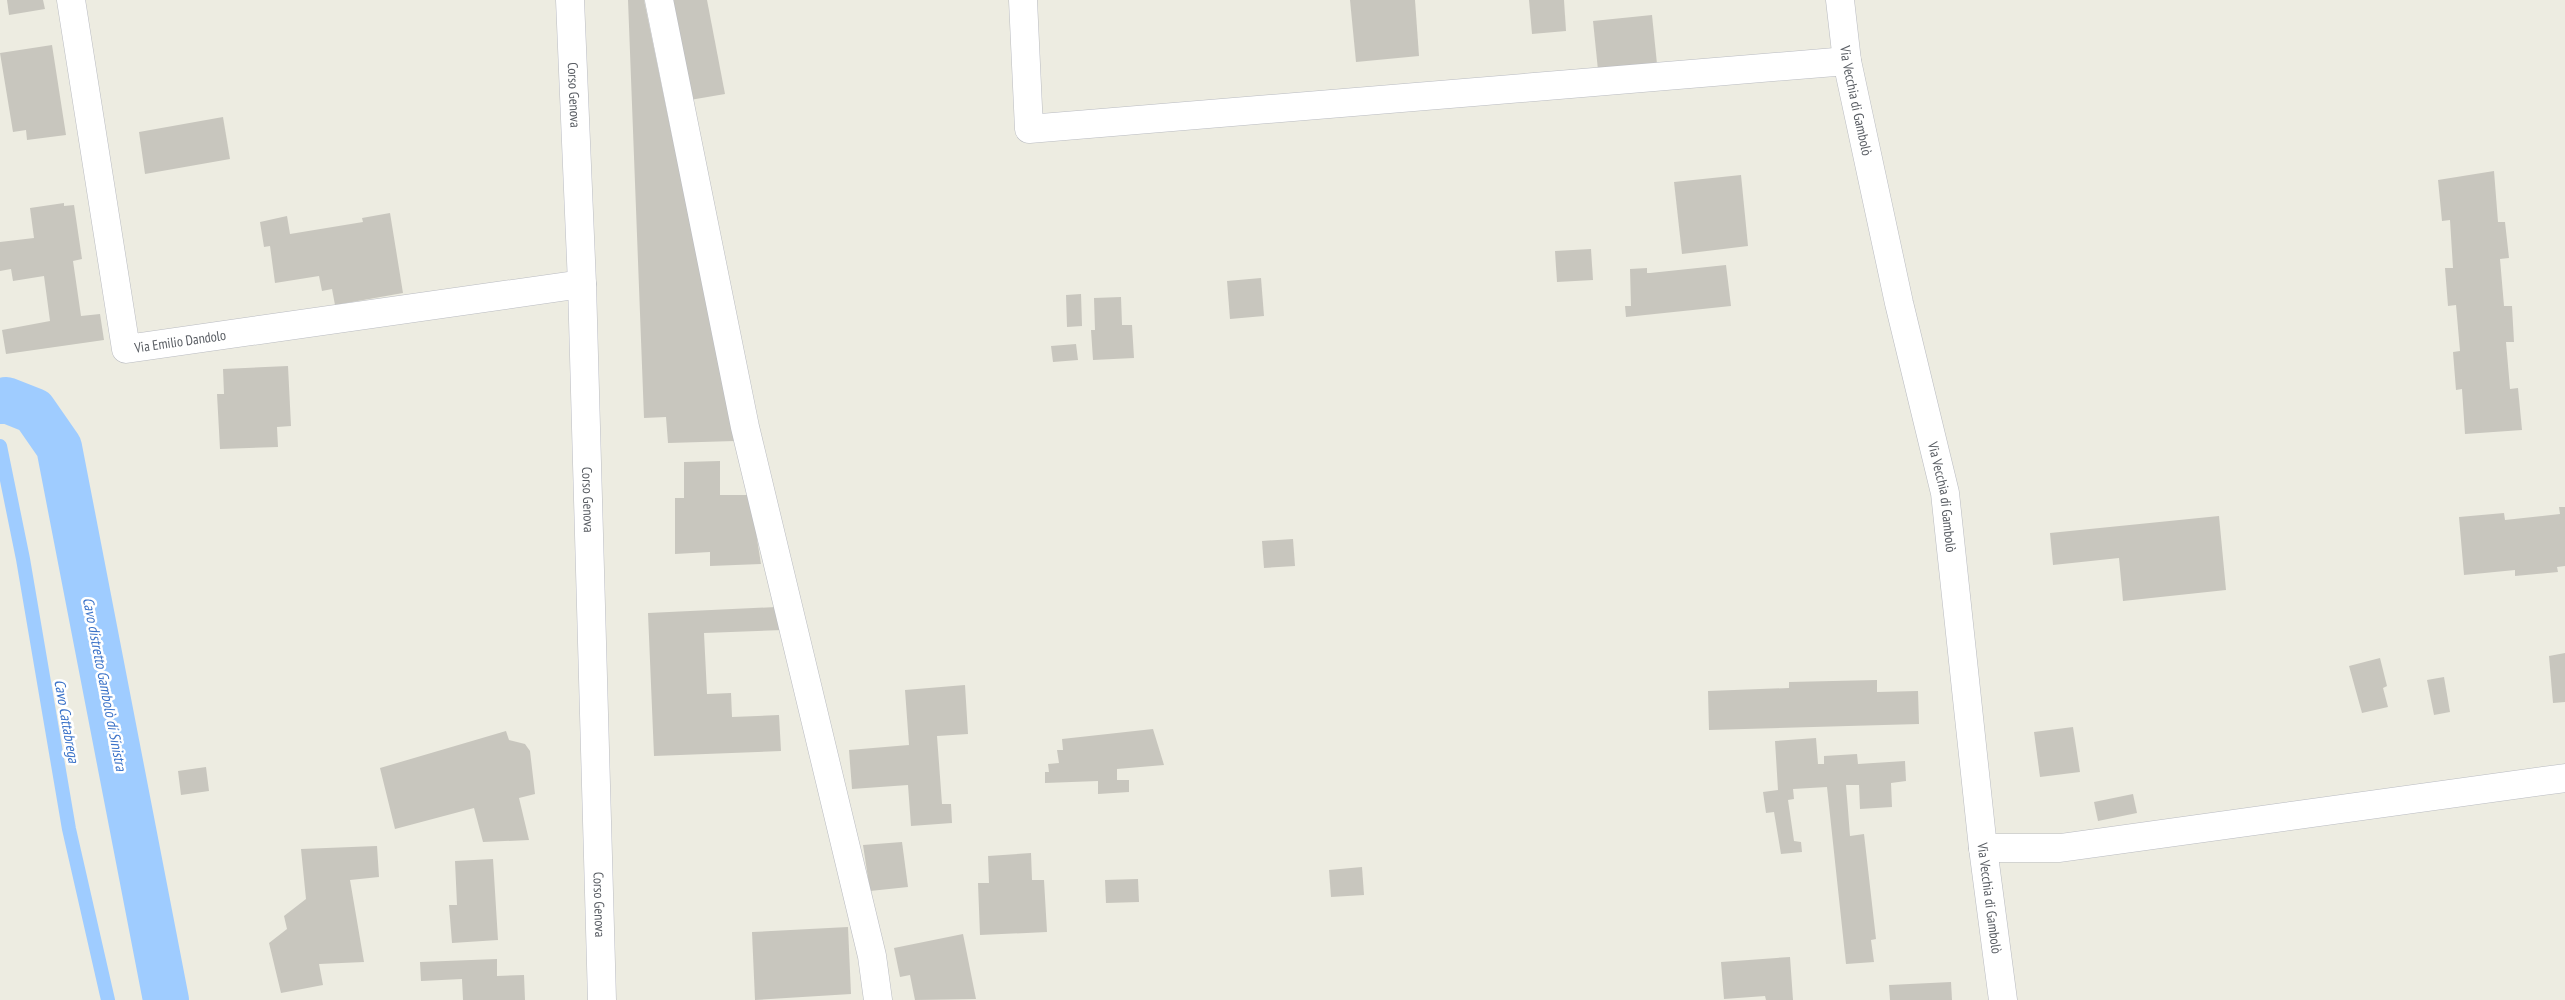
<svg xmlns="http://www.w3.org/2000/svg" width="2565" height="1000" viewBox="0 0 2565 1000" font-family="'PT Sans Narrow',sans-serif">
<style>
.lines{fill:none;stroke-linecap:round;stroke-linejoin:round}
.stream{stroke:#9fccff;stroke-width:14}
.canal{stroke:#9fccff;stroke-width:46}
.building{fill:#c8c6be}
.street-casing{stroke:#b9bbc1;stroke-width:29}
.secondary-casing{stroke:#babcc4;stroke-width:29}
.street{stroke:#fff;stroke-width:28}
.secondary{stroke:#fff;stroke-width:28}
.labels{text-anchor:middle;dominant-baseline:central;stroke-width:5;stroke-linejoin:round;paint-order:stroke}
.street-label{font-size:14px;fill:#595d63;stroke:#fff}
.water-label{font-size:15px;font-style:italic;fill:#3c73c8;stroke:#fff}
</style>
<rect width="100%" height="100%" fill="#edece1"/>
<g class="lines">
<path class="stream" d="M0 446 23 559 69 829 108 1000"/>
<path class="canal" d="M0 401 6 400 34 411 59 447 166 1000"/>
</g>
<g class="building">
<path d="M7 0H43L45 9 9 15Z"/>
<path d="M628 0H644L735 441 668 443 666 417 644 418Z"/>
<path d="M669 0H707L725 94 690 100Z"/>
<path d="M1350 0H1415L1419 56 1356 62Z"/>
<path d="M1529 0H1564L1566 31 1532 34Z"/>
<path d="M1652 15 1657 64 1598 70 1593 21Z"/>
<path d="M52 45 66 135 27 140 26 130 13 132 0 53Z"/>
<path d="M223 117 230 159 145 174 139 132Z"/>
<path d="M2494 171 2498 222H2505L2509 258 2500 259 2504 306H2512L2514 342H2506L2510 389 2518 388 2522 430 2465 434 2462 389 2456 390 2453 352 2460 351 2456 305 2448 306 2445 268H2453L2450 220 2442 221 2438 180Z"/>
<path d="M1741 175 1748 246 1682 254 1674 182Z"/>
<path d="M64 203V206L74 205 82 259 73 261 81 316 100 314 104 340 6 354 2 330 50 321 44 276 13 281 11 269 0 271V242L34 238 30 208Z"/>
<path d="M390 213 403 293 335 305 332 289 322 291 319 276 275 283 270 246 264 247 260 222 287 216 290 234 363 222 362 218Z"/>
<path d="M1591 249 1593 280 1557 282 1555 251Z"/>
<path d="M1726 265 1731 306 1626 317 1625 306H1631L1630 269 1647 268V273H1650Z"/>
<path d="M1261 278 1264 316 1230 319 1227 281Z"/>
<path d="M1081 294 1082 326 1067 327 1066 295Z"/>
<path d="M1121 297 1122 325H1132L1134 358 1093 360 1091 330H1095L1094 298Z"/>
<path d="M1076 344 1078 360 1053 362 1051 346Z"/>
<path d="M288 366 291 426 277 427 278 447 220 449 217 394H224L223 369Z"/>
<path d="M720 461V495H750L761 564 710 566V552L675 554V498H684V462Z"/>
<path d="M2559 507H2565V566L2557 567 2558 572 2515 576V570L2464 575 2459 517 2504 513 2505 520 2560 514Z"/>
<path d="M2219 516 2226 590 2123 601 2119 558 2053 565 2050 533Z"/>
<path d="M1293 539 1295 566 1264 568 1262 541Z"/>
<path d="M776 607 783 630 704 633 707 694 731 693 732 717 779 715 781 751 654 756 648 613Z"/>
<path d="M2565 653V702L2553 703 2549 656Z"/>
<path d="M2380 658 2387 686 2383 688 2388 707 2362 713 2349 666Z"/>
<path d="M2444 677 2450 712 2434 715 2427 680Z"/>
<path d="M1877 680V692L1918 691 1919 724 1709 730 1708 691 1789 688V682Z"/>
<path d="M965 685 968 734 937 736 942 804H951L952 823 911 826 908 785 852 789 849 750 909 745 905 690Z"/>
<path d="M2073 727 2080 772 2040 777 2034 732Z"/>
<path d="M1153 729 1164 765 1117 769V780H1129V792L1098 794V781L1045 783V772H1049L1048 764 1059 763 1057 750H1063L1062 739Z"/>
<path d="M506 731 509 740 525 744 530 751 535 794 519 798 529 840 483 842 474 808 395 829 380 768Z"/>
<path d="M1816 738 1818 764H1824V756L1857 754 1858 764 1905 761 1906 781 1891 783 1892 807 1860 809 1859 785H1846L1850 836 1864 834 1876 939 1871 940 1874 962 1846 964 1827 787 1793 789 1794 799 1788 800 1794 841 1801 842 1802 852 1781 854 1774 812 1766 813 1763 792 1778 790 1775 741Z"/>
<path d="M206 767 209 791 181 795 178 771Z"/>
<path d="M2133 794 2137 813 2098 821 2094 802Z"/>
<path d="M902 842 908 887 870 891 863 845Z"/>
<path d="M377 846 379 877 350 880 364 962 319 964 323 985 281 993 269 943 287 929 284 916 306 899 301 849Z"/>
<path d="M1031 853 1032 880H1044L1047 932 980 935 978 883H989L988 856Z"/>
<path d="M493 859 498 940 452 943 449 905H457L455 861Z"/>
<path d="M1362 867 1364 895 1331 897 1329 870Z"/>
<path d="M1138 879 1139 902 1106 903 1105 880Z"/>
<path d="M848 927 851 994 755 1000 752 932Z"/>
<path d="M963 934 976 999 915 1000 910 975 900 977 894 948Z"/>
<path d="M1790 957 1793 1000H1766L1765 996 1724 999 1721 962Z"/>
<path d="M497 959V976L524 975 525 1000H463L462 979 421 981 420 962Z"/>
<path d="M1951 982 1952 1000H1890L1889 985Z"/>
</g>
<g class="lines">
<defs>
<g id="street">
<path id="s1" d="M71 0 126 349 582 284"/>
<path d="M659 0 745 427 872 956 878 1000"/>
<path d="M1023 0 1029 129 1847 61"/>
<path id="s2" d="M1840 0 1847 61 1899 303 1945 493 1983 848 2003 1000"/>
<path d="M1983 848H2060L2565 778"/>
</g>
<g id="secondary">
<path id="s3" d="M570 0 582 284 602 1000"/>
</g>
</defs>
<use href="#street" class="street-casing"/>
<use href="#secondary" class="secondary-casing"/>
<use href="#street" class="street"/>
<use href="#secondary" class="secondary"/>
</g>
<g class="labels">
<g class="street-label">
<text stroke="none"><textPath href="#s3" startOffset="95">Corso Genova</textPath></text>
<text stroke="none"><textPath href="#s2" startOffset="102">Via Vecchia di Gambolò</textPath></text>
<text stroke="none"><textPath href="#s1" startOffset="408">Via Emilio Dandolo</textPath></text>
<text stroke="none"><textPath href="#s2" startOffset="508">Via Vecchia di Gambolò</textPath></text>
<text stroke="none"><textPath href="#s3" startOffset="500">Corso Genova</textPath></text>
<text stroke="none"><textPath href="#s2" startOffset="912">Via Vecchia di Gambolò</textPath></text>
<text stroke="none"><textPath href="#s3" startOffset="905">Corso Genova</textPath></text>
</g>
<g class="water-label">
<text transform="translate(105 684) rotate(79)">Cavo distretto Gambolò di Sinistra</text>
<text transform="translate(67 721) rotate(80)">Cavo Cattabrega</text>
</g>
</g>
</svg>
